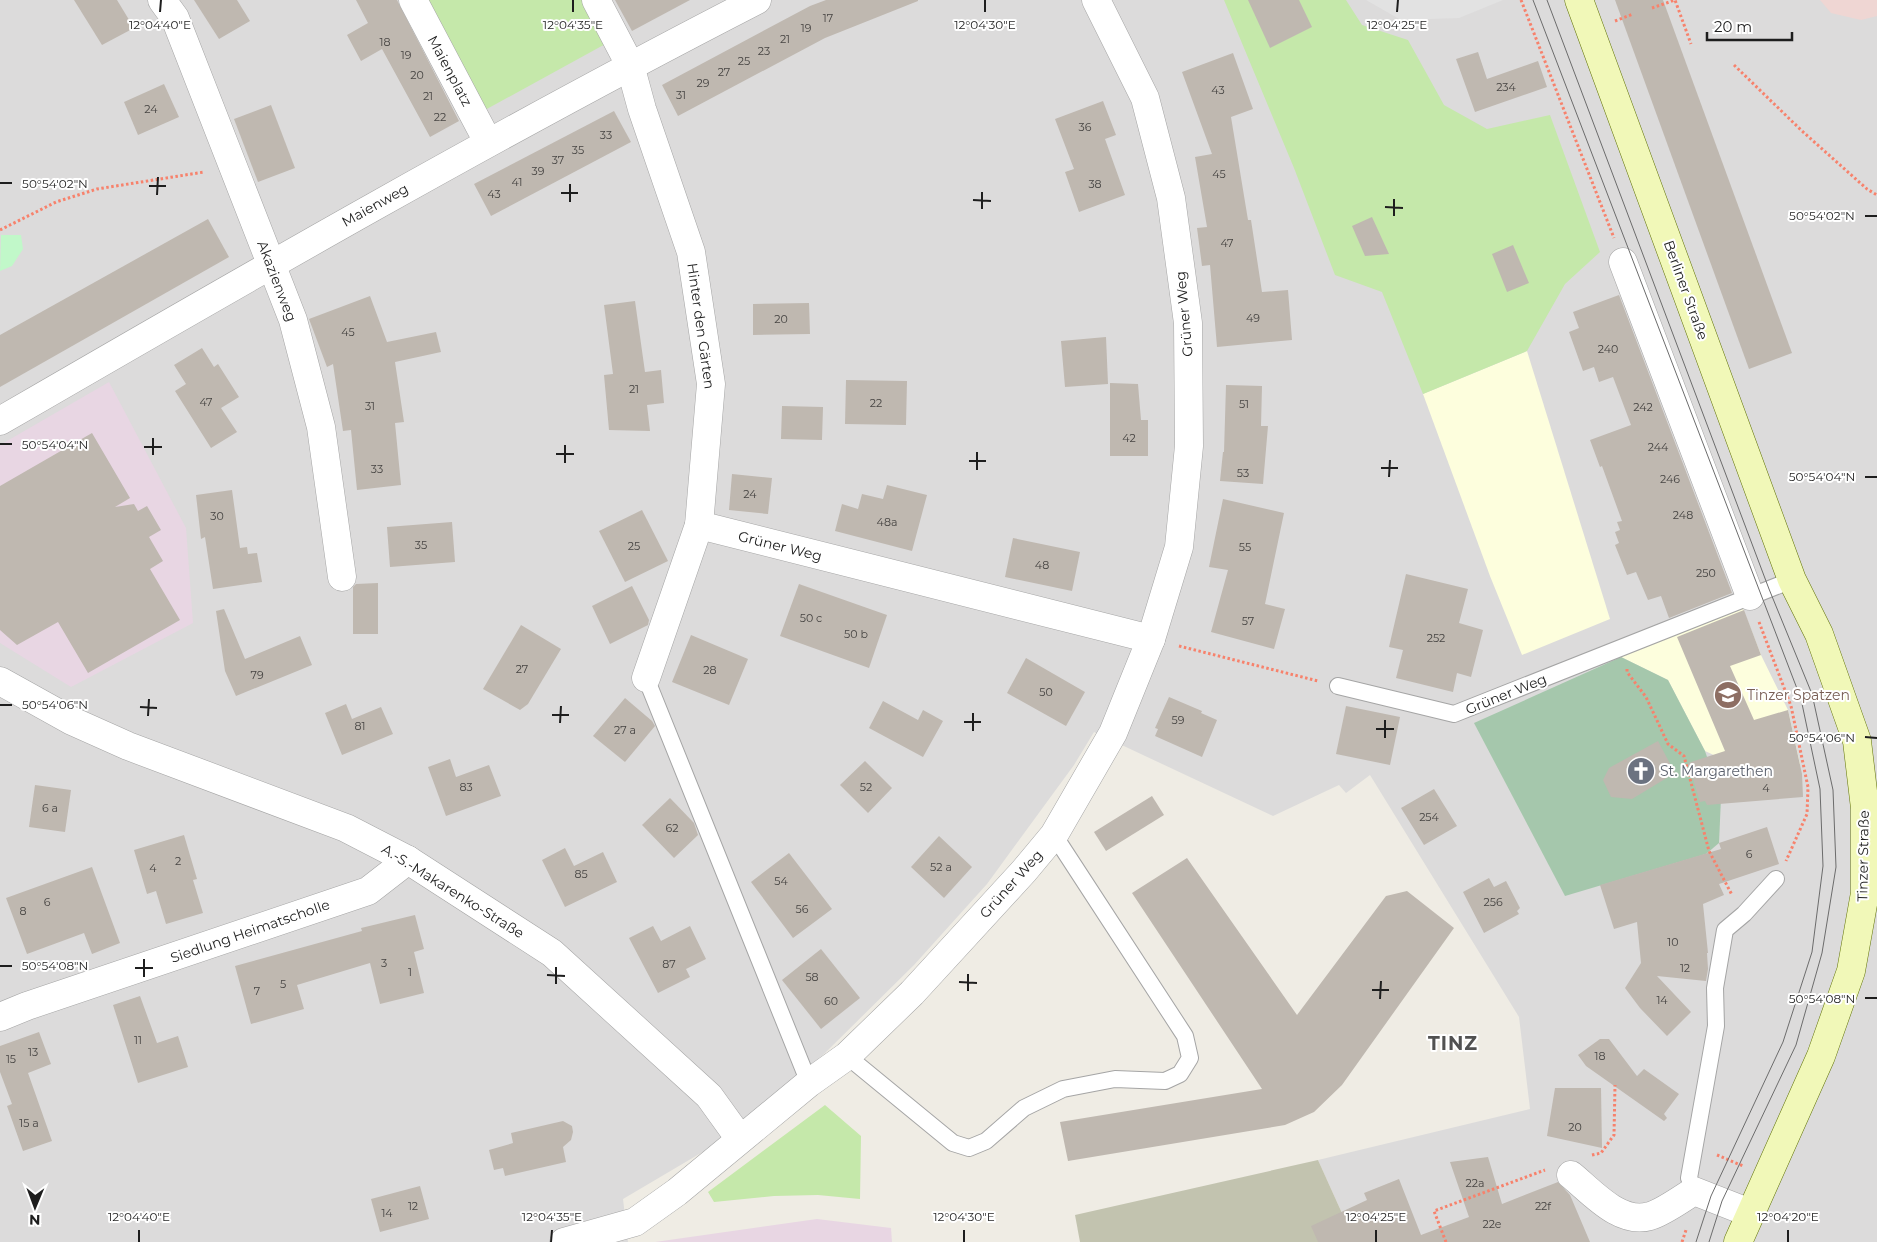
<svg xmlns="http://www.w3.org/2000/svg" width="1877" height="1242" viewBox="0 0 1877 1242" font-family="Montserrat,sans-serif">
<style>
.residential{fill:#dcdbdb}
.commercial{fill:#efd6d3}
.industrial{fill:#e8d6e3}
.education{fill:#fdfedd}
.construction{fill:#c2c3af}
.grass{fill:#c5e8aa}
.cemetery{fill:#a5c7ac}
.park{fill:#c1f8c9}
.parking{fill:#e2e2e2}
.building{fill:#bfb8b0}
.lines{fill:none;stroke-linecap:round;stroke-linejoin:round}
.lane-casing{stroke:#a5a5a5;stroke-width:18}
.street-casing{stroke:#a5a5a5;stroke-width:29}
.secondary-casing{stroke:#617306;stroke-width:29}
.path{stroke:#f7826c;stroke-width:3;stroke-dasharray:2.5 2.5;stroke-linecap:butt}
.lane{stroke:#fff;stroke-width:16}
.street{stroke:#fff;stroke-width:28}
.secondary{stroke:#f1f8b8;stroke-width:28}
.tram{stroke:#6c6c6c;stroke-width:1}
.ticks{fill:none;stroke:#1e1e1e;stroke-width:2}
.labels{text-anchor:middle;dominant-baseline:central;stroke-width:4;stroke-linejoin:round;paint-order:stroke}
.number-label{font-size:11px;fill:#464442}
.street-label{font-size:14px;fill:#1e1e1e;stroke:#fff}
.education-label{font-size:14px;fill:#785e54;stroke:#fff;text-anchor:start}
.worship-label{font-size:14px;fill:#5b616d;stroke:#fff;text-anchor:start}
.district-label{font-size:19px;font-weight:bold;letter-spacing:1px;fill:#515151;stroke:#fff}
.ticks-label{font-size:12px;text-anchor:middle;fill:#1e1e1e;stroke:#fff;stroke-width:4;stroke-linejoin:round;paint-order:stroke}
</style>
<rect width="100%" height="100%" fill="#efece4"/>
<path class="residential" d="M0 0H1877V1242H1355L1318 1160 1530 1109 1519 1017 1370 775 1346 793 1339 785 1273 816 1094 732 1074 765 987 884 914 965 824 1054 706 1150 623 1199 628 1242H0Z"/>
<path class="commercial" d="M1820 0H1877V16L1861 20 1831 13Z"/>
<g class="industrial">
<path d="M109 382 186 528 193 623 71 687 0 643V445Z"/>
<path d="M817 1219 891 1228 892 1242H655Z"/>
</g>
<g class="education">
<path d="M1527 351 1610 619 1522 655 1490 576 1423 394Z"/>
<path d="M1742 606 1761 655 1788 710 1800 764 1729 762 1705 751 1668 680 1621 657 1698 623Z"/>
</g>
<path class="construction" d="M1318 1160 1355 1242H1080L1075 1215Z"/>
<g class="grass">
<path d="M425 0H586L609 42 485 110Z"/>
<path d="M1224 0H1346L1362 25 1408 40 1444 105 1487 129 1550 115 1600 252 1565 284 1527 351 1423 394 1382 292 1335 275 1294 168Z"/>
<path d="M825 1105 861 1136 860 1199 818 1195 774 1196 714 1202 708 1192Z"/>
</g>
<path class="cemetery" d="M1621 657 1668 680 1705 751 1721 798 1719 843 1706 854 1565 896 1474 723Z"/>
<path class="park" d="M1 235H21L23 249 12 266 0 271Z"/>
<path class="parking" d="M1366 0H1503L1459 18 1401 20Z"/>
<g class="building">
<path d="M74 0H117L134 28 102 45Z"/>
<path d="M194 0H237L250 21 219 39Z"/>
<path d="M356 0H397L459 121 430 137 382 49 361 61 347 35 368 23Z"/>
<path d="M615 0H690L632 31Z"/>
<path d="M826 0H918V1L825 38 678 116 662 85 810 6Z"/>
<path d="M1248 0H1299L1312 27 1270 48Z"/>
<path d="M1615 0H1663L1792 353 1749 369Z"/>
<path d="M1478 52 1487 79 1538 61 1547 87 1475 112 1456 59Z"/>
<path d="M1233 53 1253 109 1231 117 1248 220H1251L1262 292 1288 290 1292 340 1217 347 1210 265 1202 266 1197 228 1207 227 1195 157 1212 154 1182 72Z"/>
<path d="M164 84 179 117 138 135 124 102Z"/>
<path d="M1103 101 1116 135 1105 139 1125 195 1079 212 1065 172 1074 169 1055 119Z"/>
<path d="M271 105 295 168 258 182 234 119Z"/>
<path d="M614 111 631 142 491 216 474 184Z"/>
<path d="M1372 217 1389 254 1365 256 1352 226Z"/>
<path d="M208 219 229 257 0 387V335Z"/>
<path d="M1513 245 1529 283 1507 292 1492 254Z"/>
<path d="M1619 295 1732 593 1669 618 1661 596 1648 600 1636 572 1627 575 1615 545 1619 543 1615 532 1620 530 1617 522 1622 521 1602 466 1600 467 1590 440 1631 425 1613 377 1599 382 1594 367 1583 371 1569 332 1579 328 1573 312Z"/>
<path d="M370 296 387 342 436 332 441 352 395 362 404 422 395 423 401 485 357 490 351 430 343 431 333 364 327 367 309 319Z"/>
<path d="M635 301 645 372 661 370 664 403 647 405 650 431 609 430 604 375 613 374 604 305Z"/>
<path d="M809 303 810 334 753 335V304Z"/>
<path d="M1106 337 1108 384 1065 387 1061 341Z"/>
<path d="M202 348 214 367 218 364 239 397 221 408 237 432 211 448 175 391 186 384 174 365Z"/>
<path d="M846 380 907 381 906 425 845 424Z"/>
<path d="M1110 383 1138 384 1141 420H1148V456H1110Z"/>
<path d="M1226 385 1262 386 1261 426H1268L1263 484 1220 481 1223 452H1224Z"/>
<path d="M782 406 823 407 822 440 781 439Z"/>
<path d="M92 433 130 498 115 507 134 504 138 511 147 506 161 530 149 537 163 561 150 569 180 620 88 673 58 622 17 645 0 630V486Z"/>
<path d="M732 474 772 478 768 514 729 510Z"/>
<path d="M887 485 927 495 912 551 835 531 842 504 858 509 862 494 883 499Z"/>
<path d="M232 490 240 548 247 547 248 554 257 553 262 582 213 589 205 537 201 539 196 495Z"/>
<path d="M1223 499 1284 513 1265 604 1285 609 1274 649 1211 632 1228 570 1209 567Z"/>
<path d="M642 510 668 561 625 582 599 531Z"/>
<path d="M452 522 455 562 390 567 387 527Z"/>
<path d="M1013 538 1080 552 1072 591 1005 577Z"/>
<path d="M1406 574 1468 589 1459 623 1483 630 1471 677 1457 673 1453 692 1396 678 1403 650 1389 647Z"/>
<path d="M378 583V634H353V587L356 584Z"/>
<path d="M799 584 887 615 869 668 780 636Z"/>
<path d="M632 586 649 620 648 625 610 644 592 606Z"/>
<path d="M224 609 245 659 300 636 312 665 236 696 225 671 216 611Z"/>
<path d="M1744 610 1761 655 1730 666 1754 720 1788 710 1802 774 1803 797 1707 805 1705 801 1700 802 1688 763 1725 751 1677 637Z"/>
<path d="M521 625 561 649 528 704 520 710 483 689Z"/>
<path d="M691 635 748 659 729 705 672 682Z"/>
<path d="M1026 658 1085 692 1066 726 1007 693Z"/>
<path d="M1169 697 1202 711 1201 713 1217 720 1202 757 1155 736 1158 729 1155 728Z"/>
<path d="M625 698 652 721 655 726 625 762 593 736Z"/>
<path d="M883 701 918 720 923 710 943 721 923 757 869 728Z"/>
<path d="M346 704 352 719 381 707 393 734 342 755 325 713Z"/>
<path d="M1346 706 1400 717 1390 765 1336 754Z"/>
<path d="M1658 741 1675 773 1632 799 1611 797 1603 780 1609 768Z"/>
<path d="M450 759 456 777 489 765 501 796 446 816 428 767Z"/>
<path d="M865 761 892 788 868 813 840 785Z"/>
<path d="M35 785 71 790 65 832 29 827Z"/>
<path d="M1434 789 1457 826 1424 845 1401 808Z"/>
<path d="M1152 796 1164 815 1106 851 1094 832Z"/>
<path d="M670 798 694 823 698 835 674 858 642 825Z"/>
<path d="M1767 827 1779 864 1719 884 1724 895 1703 904 1708 953H1707L1708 969 1706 981 1657 976 1691 1012 1667 1036 1640 1008 1625 988 1641 963 1637 922 1614 929 1600 885 1721 849 1719 843Z"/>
<path d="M184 835 197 879 193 880 203 913 166 924 156 891 147 894 134 850Z"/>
<path d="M939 836 972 867 944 898 911 867Z"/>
<path d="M565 848 574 866 603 852 617 882 565 907 542 860Z"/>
<path d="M789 853 832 909 793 938 751 882Z"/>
<path d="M1187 858 1297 1015 1386 896 1407 891 1454 928 1342 1085 1314 1112 1285 1125 1068 1161 1060 1122 1262 1089 1132 893Z"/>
<path d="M92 867 120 943 92 954 84 933 27 954 6 898Z"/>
<path d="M1489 878 1494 887 1506 881 1520 908 1517 911 1519 914 1484 933 1463 892Z"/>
<path d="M415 915 424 949 414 952 424 993 380 1004 370 963 297 985 304 1009 251 1024 235 966 362 931 361 928Z"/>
<path d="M653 926 661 941 690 926 706 959 686 969 690 977 658 993 629 938Z"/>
<path d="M821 949 860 998 821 1029 782 980Z"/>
<path d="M140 996 157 1043 178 1036 188 1067 138 1083 113 1005Z"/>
<path d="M39 1032 51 1064 28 1073 52 1141 23 1151 7 1106 12 1104 0 1072V1046Z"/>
<path d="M1600 1039H1609L1637 1076 1644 1069 1679 1094 1664 1114 1667 1118 1664 1121 1586 1066 1578 1055Z"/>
<path d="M1555 1088H1601L1602 1148 1547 1136Z"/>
<path d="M563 1121 572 1126 573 1132 571 1140 563 1147 566 1162 505 1176 503 1168 494 1170 489 1150 513 1143 511 1133Z"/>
<path d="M1488 1157 1502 1204 1558 1182 1570 1195 1590 1242H1318L1311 1226 1367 1200 1364 1193 1399 1179 1421 1235 1469 1217 1450 1162Z"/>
<path d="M420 1186 429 1219 380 1232 371 1199Z"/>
</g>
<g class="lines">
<defs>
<g id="lane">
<path d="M646 678 809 1083"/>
<path d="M1338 686 1454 714 1792 580"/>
<path d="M847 1056 953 1143 969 1148 986 1141 1024 1108 1063 1089 1115 1079 1165 1081 1180 1074 1190 1058 1185 1036 1054 835"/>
<path d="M1694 1191 1689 1178 1716 1026 1715 988 1725 930 1744 914 1776 879"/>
</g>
<g id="street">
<path d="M162 0 175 18 293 320 321 427 342 577"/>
<path d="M413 0 488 142"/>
<path d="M596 0 630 65 642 109 691 252 711 384 699 525 646 678"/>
<path d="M1623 262 1750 596"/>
<path d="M0 421C250 276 500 132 757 0"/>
<path d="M699 525 1151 639"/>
<path d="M0 681 72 721 128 746 346 828 408 860 552 953 709 1096 740 1139"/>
<path d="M0 1017 27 1006 368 891 408 860"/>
<path d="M1571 1175C1593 1193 1620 1225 1650 1216 1662 1213 1683 1198 1694 1191L1750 1213"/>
<path d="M564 1242 635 1222 677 1192 809 1083 847 1056 912 993 1024 871 1054 835 1113 733 1151 639 1179 547 1189 446 1188 323 1171 198 1145 98 1096 0"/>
</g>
<path id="secondary" d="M1579 0 1792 580 1819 634 1857 741 1865 808V893L1851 971 1821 1056 1738 1242"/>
</defs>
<use href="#lane" class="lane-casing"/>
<use href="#street" class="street-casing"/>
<use href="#secondary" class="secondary-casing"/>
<g class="path">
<path d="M1521 0 1614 238"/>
<path d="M1652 8 1675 0 1691 44"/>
<path d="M1615 21 1633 14"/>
<path d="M1734 65 1802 131 1867 189 1877 195"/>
<path d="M0 230 56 202 97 189 204 172"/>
<path d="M1759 622 1791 706 1808 787 1807 814 1786 861"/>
<path d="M1179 646 1318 681"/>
<path d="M1627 669V672L1646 697 1668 744 1684 756 1709 851 1732 895"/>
<path d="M1592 1155 1601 1153 1614 1135 1615 1085"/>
<path d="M1717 1155 1743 1166"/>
<path d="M1446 1242 1434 1211 1545 1170"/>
<path d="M1682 1242 1686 1230"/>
</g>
<use href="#lane" class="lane"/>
<use href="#street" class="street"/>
<use href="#secondary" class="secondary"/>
<g class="tram">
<path d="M1533 0 1801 699 1820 789 1823 866 1812 952 1783 1042 1711 1196 1696 1242"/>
<path d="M1547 0 1769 589 1812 694 1833 790 1836 867 1822 953 1796 1045 1722 1201 1709 1242"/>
</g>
</g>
<path class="ticks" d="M160 12 161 0M573 12V0M985 12V0M1397 12 1398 0M0 183H12M149 186H166M561 193H578M157 195 158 177M973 200 991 201M570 202V184M1385 207 1403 208M982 209V192M1394 216V199M1865 216H1877M0 444H12M144 447H162M556 454H574M153 455V438M969 461H986M565 463V445M1381 468H1398M977 470V452M1389 477 1390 460M1865 477H1877M0 705H12M140 707 157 708M552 715H569M148 716 149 699M964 722H981M560 723 561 706M1376 729H1394M973 731V713M1865 737 1877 738M1385 738V720M0 966H12M135 968H153M547 975 565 976M144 977V959M959 982 977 983M556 984V967M1372 990H1389M968 991V974M1865 998H1877M1380 999 1381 981M139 1242V1230M551 1242 552 1230M964 1242V1230M1376 1242V1230M1788 1242V1230"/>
<defs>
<symbol id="school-disc" viewBox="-11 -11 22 22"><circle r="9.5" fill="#8d6e63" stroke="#fff"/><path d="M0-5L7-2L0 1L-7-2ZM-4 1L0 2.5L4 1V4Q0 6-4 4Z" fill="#fff"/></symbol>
<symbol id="church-disc" viewBox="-11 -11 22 22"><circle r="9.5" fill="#6b7280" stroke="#fff"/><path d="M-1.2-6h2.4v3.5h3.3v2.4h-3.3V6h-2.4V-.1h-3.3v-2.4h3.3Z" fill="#fff"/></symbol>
</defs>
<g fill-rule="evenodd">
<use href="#school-disc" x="1712" y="679" width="32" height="32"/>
<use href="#church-disc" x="1625" y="755" width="32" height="32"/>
</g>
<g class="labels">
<g class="number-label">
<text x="828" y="18">17</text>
<text x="806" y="28">19</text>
<text x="785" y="39">21</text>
<text x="385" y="42">18</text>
<text x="764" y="51">23</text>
<text x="406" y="55">19</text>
<text x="744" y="61">25</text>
<text x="724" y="72">27</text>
<text x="417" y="75">20</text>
<text x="703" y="83">29</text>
<text x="1506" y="87">234</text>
<text x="1218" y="90">43</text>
<text x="681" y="95">31</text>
<text x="428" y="96">21</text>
<text x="151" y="109">24</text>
<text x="440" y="117">22</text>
<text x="1085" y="127">36</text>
<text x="606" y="135">33</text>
<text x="578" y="150">35</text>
<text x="558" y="160">37</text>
<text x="538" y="171">39</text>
<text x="1219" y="174">45</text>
<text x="517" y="182">41</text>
<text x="1095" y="184">38</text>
<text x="494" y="194">43</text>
<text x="1227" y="243">47</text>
<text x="1253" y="318">49</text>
<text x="781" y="319">20</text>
<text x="348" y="332">45</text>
<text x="1608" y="349">240</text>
<text x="634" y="389">21</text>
<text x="206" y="402">47</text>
<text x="876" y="403">22</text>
<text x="1244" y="404">51</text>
<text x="370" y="406">31</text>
<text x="1643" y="407">242</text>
<text x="1129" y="438">42</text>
<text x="1658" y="447">244</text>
<text x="377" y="469">33</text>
<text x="1243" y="473">53</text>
<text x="1670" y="479">246</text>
<text x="750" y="494">24</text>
<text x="1683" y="515">248</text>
<text x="217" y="516">30</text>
<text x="887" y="522">48a</text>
<text x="421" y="545">35</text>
<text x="634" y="546">25</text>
<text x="1245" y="547">55</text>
<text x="1042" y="565">48</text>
<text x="1706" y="573">250</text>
<text x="811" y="618">50 c</text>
<text x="1248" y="621">57</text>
<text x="856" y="634">50 b</text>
<text x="1436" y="638">252</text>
<text x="522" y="669">27</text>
<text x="710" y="670">28</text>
<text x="257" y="675">79</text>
<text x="1046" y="692">50</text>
<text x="1178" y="720">59</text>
<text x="360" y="726">81</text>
<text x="625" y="730">27 a</text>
<text x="466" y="787">83</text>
<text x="866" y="787">52</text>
<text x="1766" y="788">4</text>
<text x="50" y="808">6 a</text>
<text x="1429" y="817">254</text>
<text x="672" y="828">62</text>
<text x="1749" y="854">6</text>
<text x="178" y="861">2</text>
<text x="941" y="867">52 a</text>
<text x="153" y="868">4</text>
<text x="581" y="874">85</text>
<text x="781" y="881">54</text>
<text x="47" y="902">6</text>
<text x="1493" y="902">256</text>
<text x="802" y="909">56</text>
<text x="23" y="911">8</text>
<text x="1673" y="942">10</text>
<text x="384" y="963">3</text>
<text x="669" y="964">87</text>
<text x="1685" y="968">12</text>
<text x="410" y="972">1</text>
<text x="812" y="977">58</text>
<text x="283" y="984">5</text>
<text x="257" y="991">7</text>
<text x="1662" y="1000">14</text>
<text x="831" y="1001">60</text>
<text x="138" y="1040">11</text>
<text x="33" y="1052">13</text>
<text x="1600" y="1056">18</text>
<text x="11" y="1059">15</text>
<text x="29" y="1123">15 a</text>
<text x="1575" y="1127">20</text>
<text x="1475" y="1183">22a</text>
<text x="413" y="1206">12</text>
<text x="1543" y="1206">22f</text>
<text x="387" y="1213">14</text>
<text x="1492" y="1224">22e</text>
</g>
<g class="street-label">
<text transform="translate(450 71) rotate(62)">Maienplatz</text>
<text transform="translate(375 205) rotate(-29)">Maienweg</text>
<text transform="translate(277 281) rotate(69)">Akazienweg</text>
<text transform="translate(1686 290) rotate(70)">Berliner Straße</text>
<text transform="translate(1184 314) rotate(-95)">Grüner Weg</text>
<text transform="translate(701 326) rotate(82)">Hinter den Gärten</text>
<text transform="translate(780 546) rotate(14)">Grüner Weg</text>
<text transform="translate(1506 694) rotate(-22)">Grüner Weg</text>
<text transform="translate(1863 856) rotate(-89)">Tinzer Straße</text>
<text transform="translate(1011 884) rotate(-48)">Grüner Weg</text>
<text transform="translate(453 891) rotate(32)">A.-S.-Makarenko-Straße</text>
<text transform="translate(250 931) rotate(-19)">Siedlung Heimatscholle</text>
</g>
<g class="education-label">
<text x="1747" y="695">Tinzer Spatzen</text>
</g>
<g class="worship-label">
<text x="1660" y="771">St. Margarethen</text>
</g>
<g class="district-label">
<text x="1453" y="1043">TINZ</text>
</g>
</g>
<g class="ticks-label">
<text x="160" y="29">12°04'40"E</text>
<text x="573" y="29">12°04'35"E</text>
<text x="985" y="29">12°04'30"E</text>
<text x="1397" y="29">12°04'25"E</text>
<text x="55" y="188">50°54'02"N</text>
<text x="1822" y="220">50°54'02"N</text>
<text x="55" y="449">50°54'04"N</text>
<text x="1822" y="481">50°54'04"N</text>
<text x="55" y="709">50°54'06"N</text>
<text x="1822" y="742">50°54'06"N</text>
<text x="55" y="970">50°54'08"N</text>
<text x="1822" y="1003">50°54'08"N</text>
<text x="139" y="1221">12°04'40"E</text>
<text x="552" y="1221">12°04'35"E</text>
<text x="964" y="1221">12°04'30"E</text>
<text x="1376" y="1221">12°04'25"E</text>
<text x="1788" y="1221">12°04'20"E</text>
</g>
<g transform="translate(35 1207) rotate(181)" stroke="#ffffff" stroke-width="4" paint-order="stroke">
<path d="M0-4L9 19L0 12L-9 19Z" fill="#1e1e1e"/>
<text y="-8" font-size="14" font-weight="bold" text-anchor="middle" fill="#1e1e1e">N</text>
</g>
<path d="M1707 32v8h85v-8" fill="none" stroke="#1e1e1e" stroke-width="2.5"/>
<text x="1714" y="32" font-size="15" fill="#1e1e1e" stroke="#ffffff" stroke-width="4" paint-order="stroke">20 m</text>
</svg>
